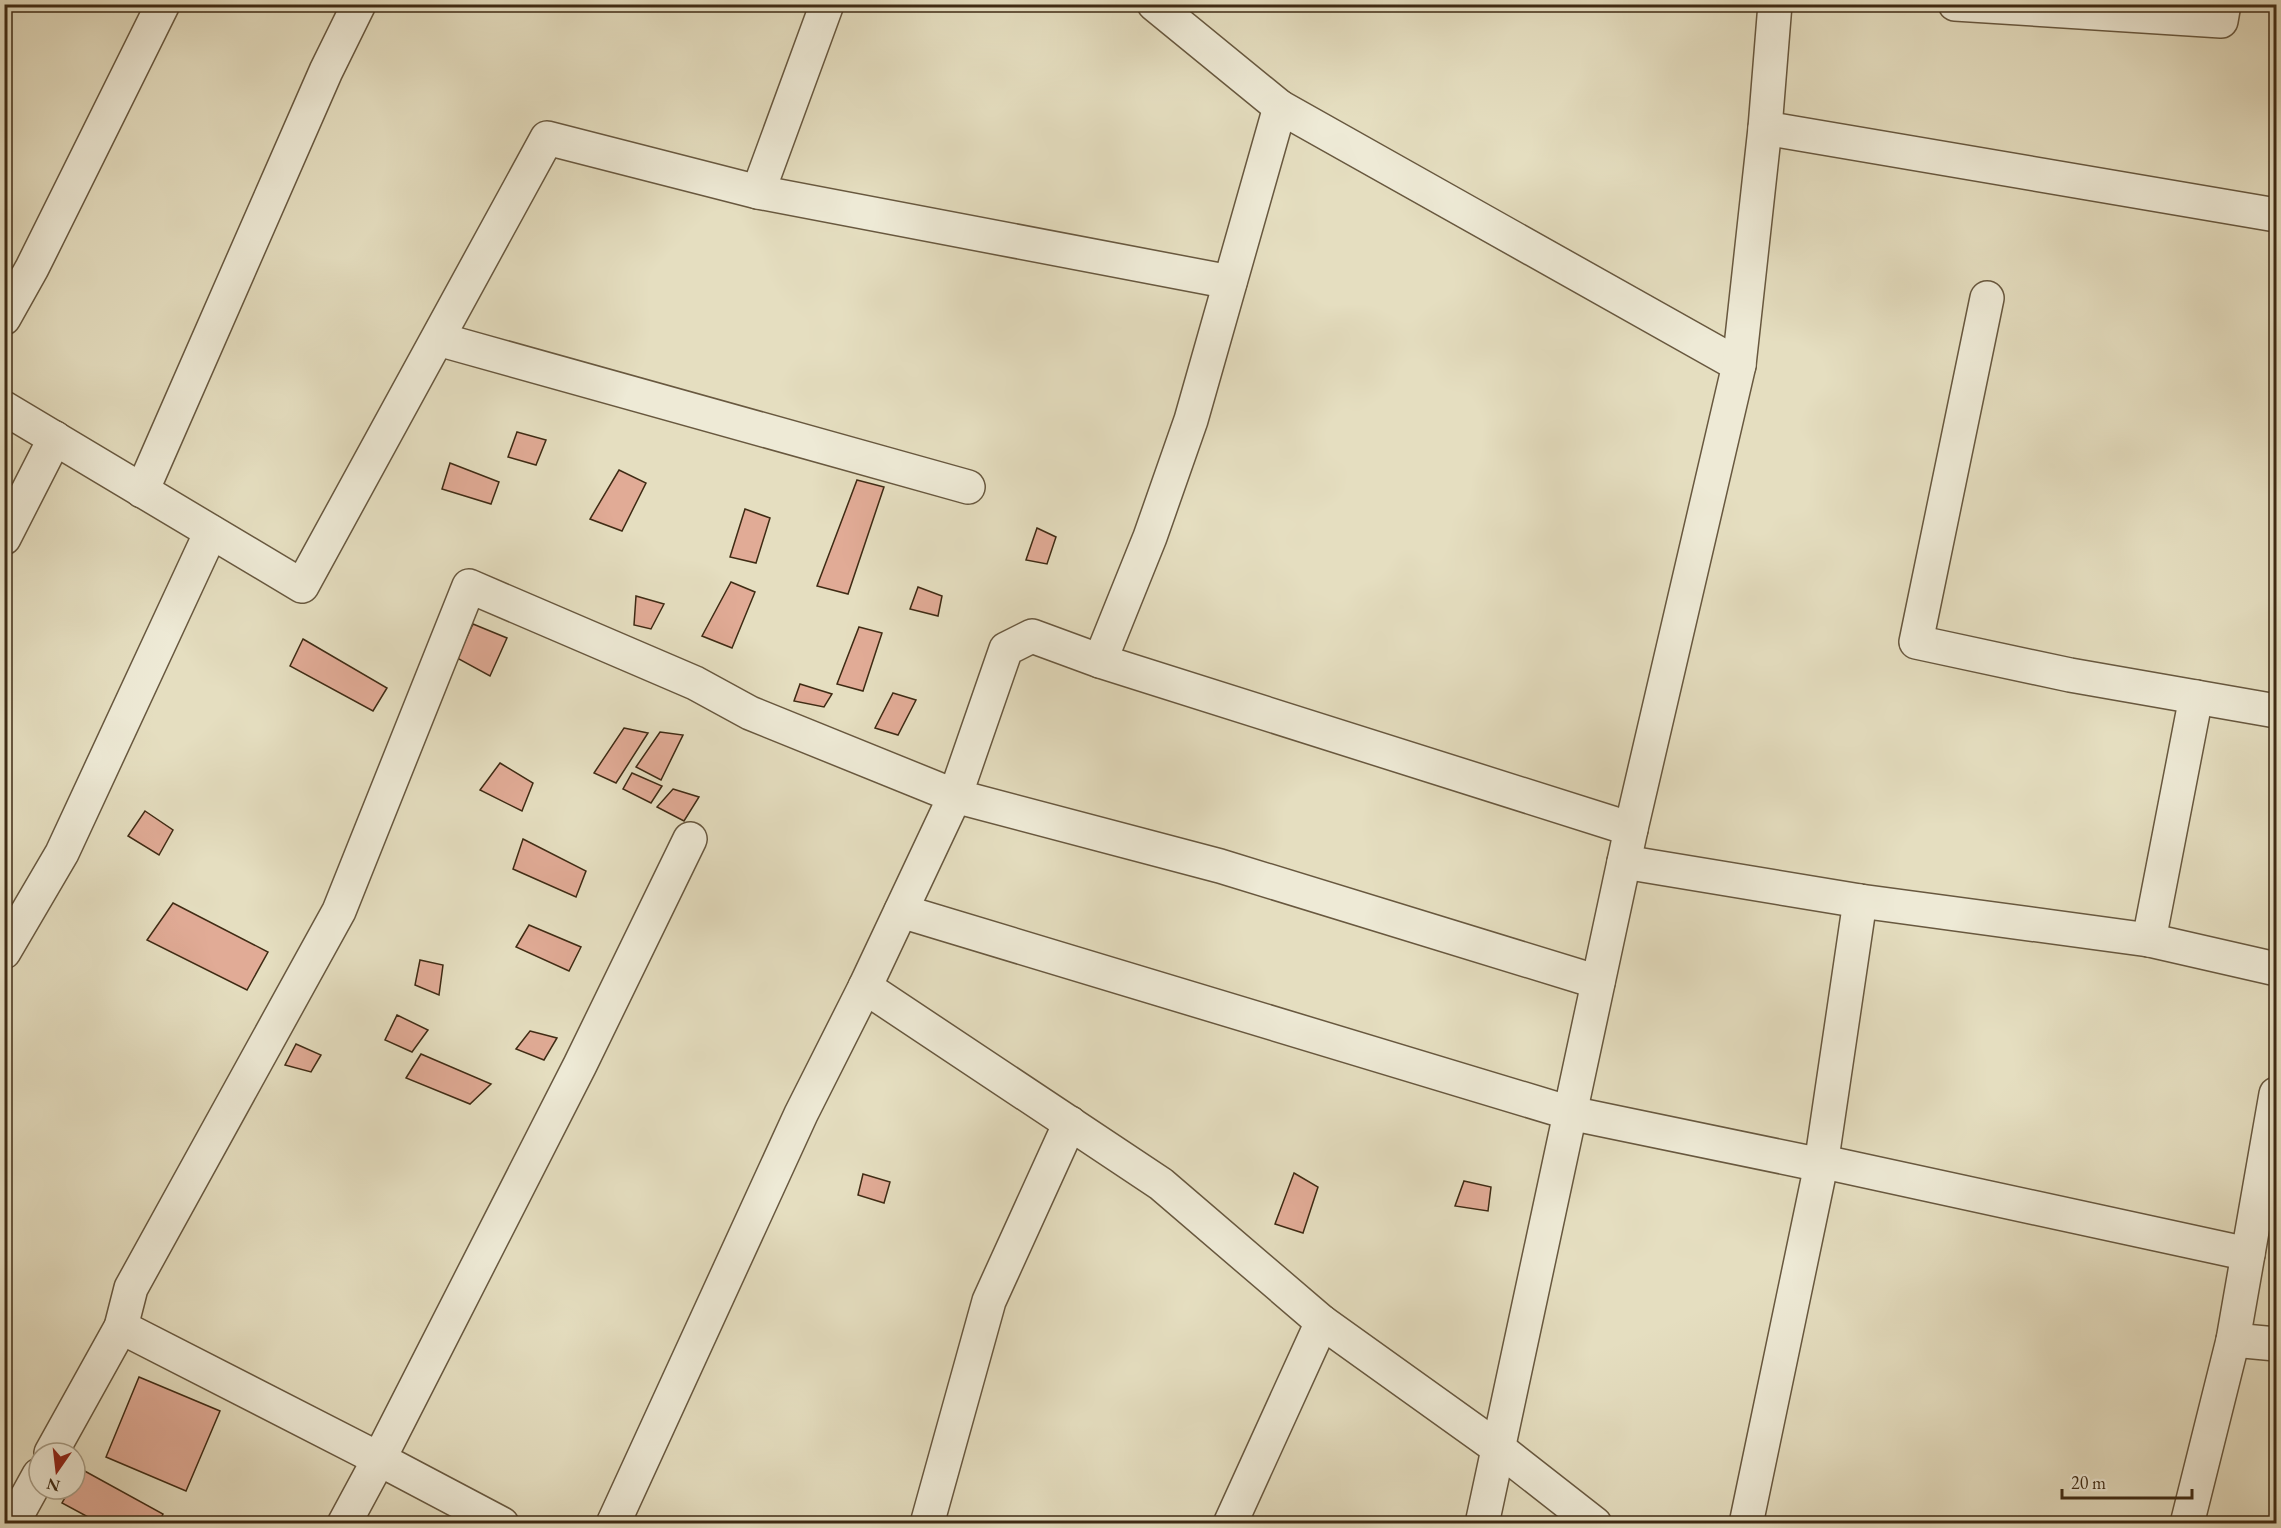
<svg xmlns="http://www.w3.org/2000/svg" width="2281" height="1528" viewBox="0 0 2281 1528" font-family="'EB Garamond',serif">
<style>
.building{fill:#e1ab96;stroke:#3f2b14;stroke-width:1.5}
.lines{fill:none;stroke-linecap:round;stroke-linejoin:round}
.minor-casing{stroke:#68583f;stroke-width:36}
.minor{stroke:#eeead6;stroke-width:33}
</style>
<rect width="100%" height="100%" fill="#e5dec0"/>
<filter id="stains"><feTurbulence type="fractalNoise" baseFrequency=".00333" numOctaves="4"/><feColorMatrix values="0 0 0 0 .2 0 0 0 0 .09 0 0 0 0 .02 0 0 0 .5 -.17"/></filter>
<radialGradient id="worn" r=".72"><stop offset=".6" stop-color="#630" stop-opacity="0"/><stop offset="1" stop-color="#630" stop-opacity=".3"/></radialGradient>
<g class="building">
<path d="M517 432 546 440 536 465 508 457Z"/>
<path d="M450 463 499 482 491 504 442 489Z"/>
<path d="M619 470 646 483 622 531 590 519Z"/>
<path d="M857 480 884 487 848 594 817 586Z"/>
<path d="M745 509 770 518 756 563 730 557Z"/>
<path d="M1037 528 1056 537 1047 564 1026 560Z"/>
<path d="M731 582 755 592 732 648 702 636Z"/>
<path d="M918 587 942 596 938 616 910 609Z"/>
<path d="M636 596 664 604 651 629 634 625Z"/>
<path d="M473 624 507 638 490 676 457 658Z"/>
<path d="M859 627 882 633 863 691 837 684Z"/>
<path d="M303 639 387 688 373 711 290 666Z"/>
<path d="M800 684 832 694 824 707 794 701Z"/>
<path d="M893 693 916 700 898 735 875 728Z"/>
<path d="M624 728 648 733 616 783 594 773Z"/>
<path d="M660 732 683 735 661 780 636 767Z"/>
<path d="M500 763 533 783 522 811 480 790Z"/>
<path d="M632 773 662 786 651 803 623 789Z"/>
<path d="M673 789 699 797 684 821 657 807Z"/>
<path d="M145 811 173 830 159 855 128 836Z"/>
<path d="M523 839 586 871 576 897 513 869Z"/>
<path d="M173 903 268 952 247 990 147 940Z"/>
<path d="M529 925 581 947 569 971 516 947Z"/>
<path d="M420 960 443 965 439 995 415 985Z"/>
<path d="M397 1015 428 1030 412 1052 385 1040Z"/>
<path d="M530 1031 557 1038 544 1060 516 1049Z"/>
<path d="M296 1044 321 1055 311 1072 285 1065Z"/>
<path d="M421 1054 491 1084 470 1104 406 1078Z"/>
<path d="M1294 1173 1318 1187 1303 1233 1275 1224Z"/>
<path d="M863 1174 890 1182 884 1203 858 1195Z"/>
<path d="M1464 1181 1491 1187 1488 1211 1455 1206Z"/>
<path d="M139 1377 220 1411 186 1491 106 1457Z"/>
<path d="M81 1469 163 1514 158 1524H101L62 1503 70 1489H75V1480Z"/>
</g>
<g class="lines">
<defs>
<g id="minor">
<path d="M1154 4 1280 107 1191 420 1150 537 1100 661 1631 829"/>
<path d="M1955 4 2221 21 2224 4"/>
<path d="M1280 107 1739 365"/>
<path d="M1765 128 2276 215"/>
<path d="M758 192 827 4"/>
<path d="M1987 298 1916 642 2070 675 2276 711"/>
<path d="M4 318 32 268 163 4"/>
<path d="M438 339 968 487"/>
<path d="M4 408 302 586 547 138 758 192 1230 282"/>
<path d="M142 491 326 71 359 4"/>
<path d="M4 538 55 438"/>
<path d="M1100 661 1032 636 1006 649 955 796 1220 866 1598 982"/>
<path d="M1624 862 1860 901 2149 940 2276 969"/>
<path d="M901 911 1570 1113 1821 1165 1824 1162 2248 1254"/>
<path d="M2149 940 2196 697"/>
<path d="M4 952 62 853 211 532"/>
<path d="M865 987 1161 1184 1322 1322 1498 1448 1595 1524"/>
<path d="M121 1327 379 1459 580 1065 690 839"/>
<path d="M2233 1340 2276 1344"/>
<path d="M51 1453 121 1327 131 1288 339 911 469 586 695 683 750 713 955 796 865 987 801 1114 613 1524"/>
<path d="M12 1524 39 1475"/>
<path d="M344 1524 379 1459 502 1524"/>
<path d="M927 1524 989 1301 1070 1123"/>
<path d="M1230 1524 1322 1322"/>
<path d="M1482 1524 1631 829 1739 365 1765 128 1775 4"/>
<path d="M1746 1524 1821 1165 1860 901"/>
<path d="M2187 1524 2233 1340 2276 1094"/>
</g>
</defs>
<use href="#minor" class="minor-casing"/>
<use href="#minor" class="minor"/>
</g>
<rect width="2281" height="1528" fill="none" stroke="#e5dec0" stroke-width="24"/>
<rect x="6" y="6" width="2269" height="1516" fill="none" stroke="#3f2b14" stroke-width="3"/>
<rect x="12" y="12" width="2257" height="1504" fill="none" stroke="#3f2b14" stroke-width="1.5"/>
<g transform="translate(57 1471) rotate(194)"><circle r="28" fill="#eeead6" stroke="#a89e88" stroke-width="1.5"/>
<path d="M0-4.5L10 22L0 15L-10 22Z" fill="#8f2418"/>
<text y="-9" font-size="16" font-weight="bold" text-anchor="middle" fill="#3f2b14">N</text>
</g>
<path d="M2062 1489v9h130v-9" fill="none" stroke="#3f2b14" stroke-width="3"/>
<text x="2071" y="1489" font-size="18" fill="#3f2b14" stroke="#eeead6" stroke-width="4.5" paint-order="stroke">20 m</text>
<rect width="100%" height="100%" filter="url(#stains)"/>
<rect width="100%" height="100%" fill="url(#worn)"/>
</svg>
